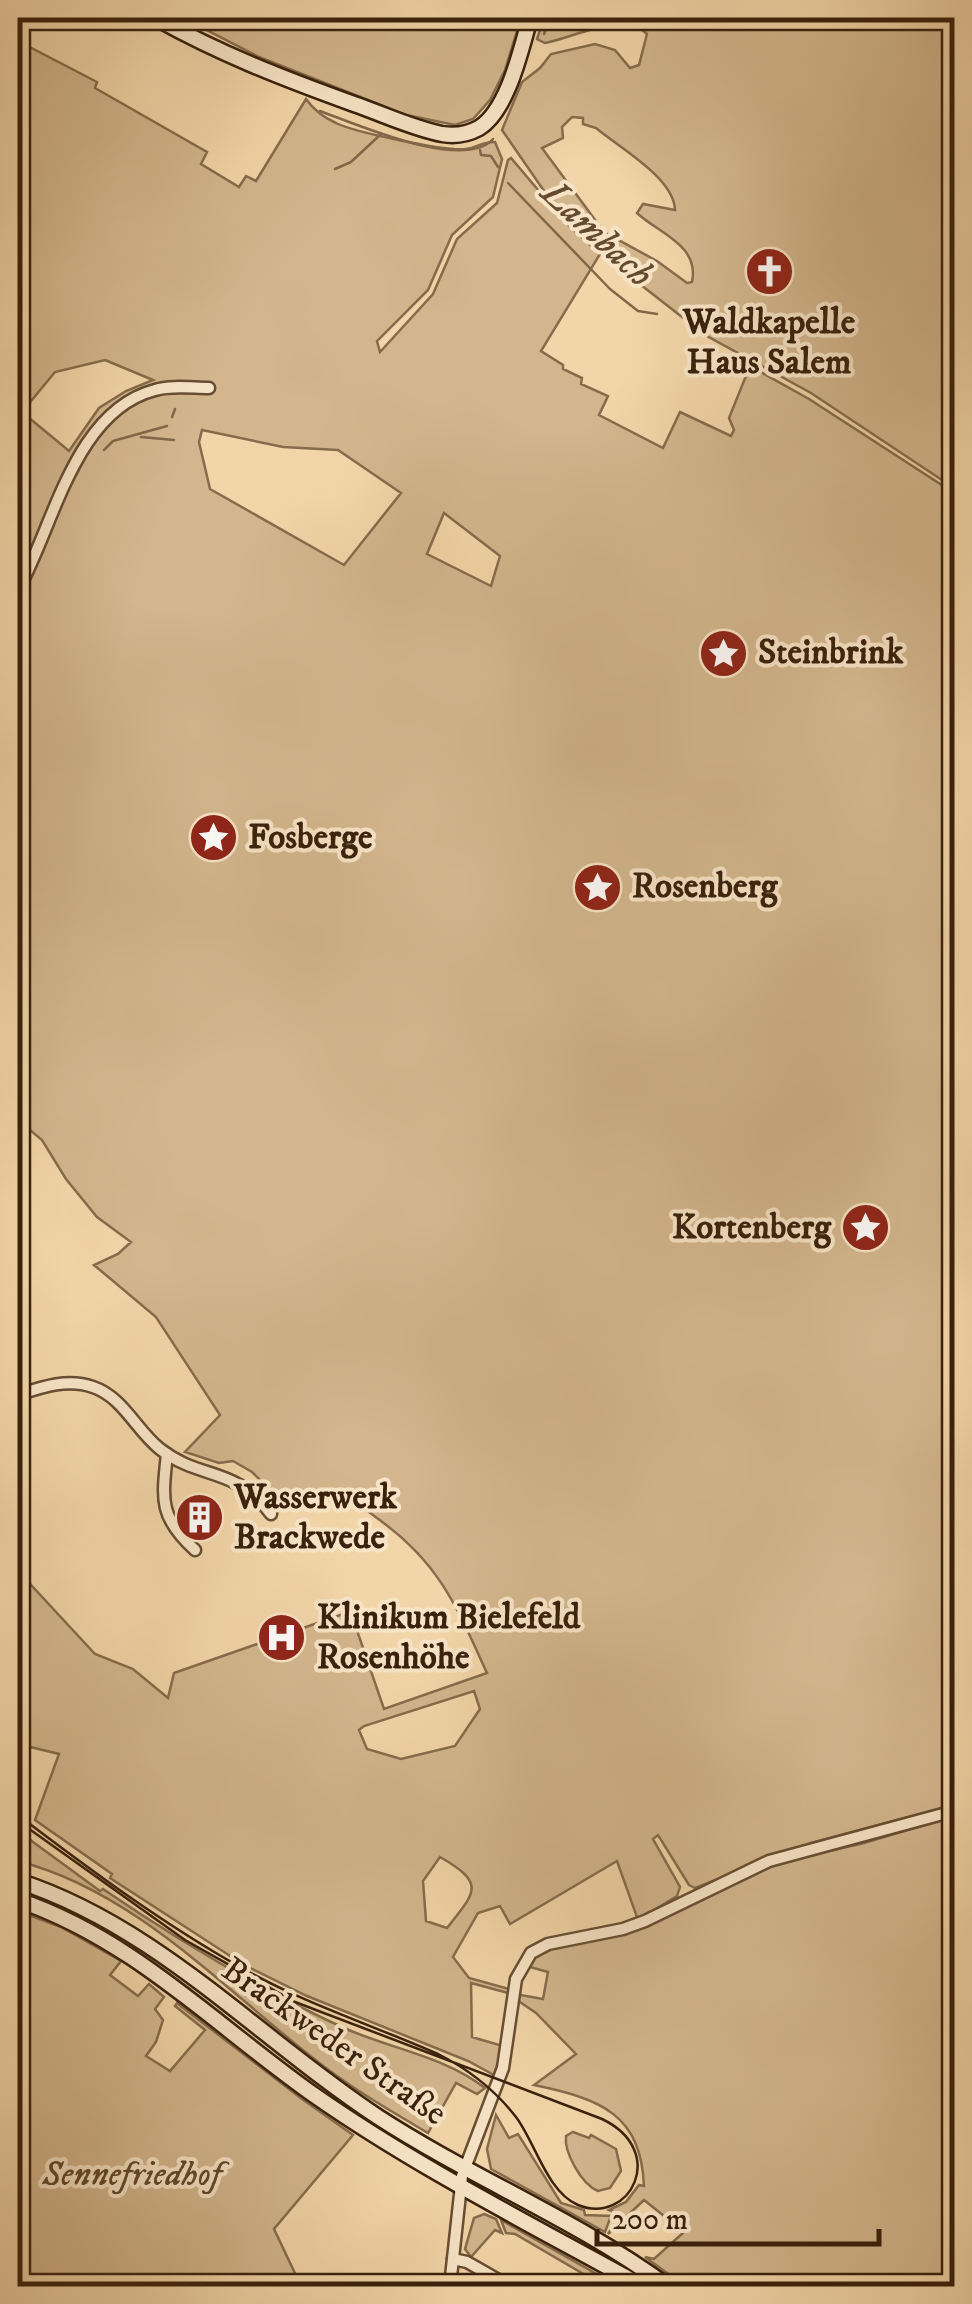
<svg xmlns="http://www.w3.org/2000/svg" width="972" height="2304" viewBox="0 0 972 2304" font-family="'IM FELL DW Pica',serif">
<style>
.green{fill:#d3b68d;stroke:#866c4c;stroke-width:2.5;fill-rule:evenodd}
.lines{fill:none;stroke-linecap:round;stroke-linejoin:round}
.stream{stroke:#82684a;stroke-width:2.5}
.street-casing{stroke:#674e33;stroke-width:15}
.secondary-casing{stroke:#39210c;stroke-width:19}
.street{stroke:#f7e4c6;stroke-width:10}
.secondary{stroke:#f7e4c6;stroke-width:14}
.tram{stroke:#39210c;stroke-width:2.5}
.labels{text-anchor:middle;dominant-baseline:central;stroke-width:8;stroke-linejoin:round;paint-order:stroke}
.poi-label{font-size:35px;font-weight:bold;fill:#39210c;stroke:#f7e4c6;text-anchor:start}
.street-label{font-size:35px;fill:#39210c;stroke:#f7e4c6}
.park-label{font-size:35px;font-style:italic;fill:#60462c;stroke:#f7e4c6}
.water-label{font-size:38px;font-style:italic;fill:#644b30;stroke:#f7e4c6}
</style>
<rect width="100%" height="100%" fill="#f2d5a8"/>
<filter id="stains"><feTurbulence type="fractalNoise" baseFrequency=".002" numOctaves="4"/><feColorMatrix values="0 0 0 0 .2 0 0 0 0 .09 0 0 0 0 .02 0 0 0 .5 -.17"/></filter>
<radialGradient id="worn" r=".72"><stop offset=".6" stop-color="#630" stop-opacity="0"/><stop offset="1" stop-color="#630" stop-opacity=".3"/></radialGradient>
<g class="green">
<path d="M18 18H34L20 42 97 82 95 88 207 152 201 164 239 187 246 176 256 181 306 99C313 109 325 118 336 123 354 132 447 152 466 149 477 148 483 141 495 142L502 159 493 197 452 235 428 290 377 341 380 352 433 294 457 239 497 203 508 160 511 158 566 223 600 254 541 351 563 365V369L582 378 581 384 608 396 599 415 663 448 680 412 731 436 734 430 729 418 750 366 809 399 954 493V1805L811 1843 695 1888 689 1885 658 1835 653 1839 680 1887 677 1896 638 1920 617 1861 510 1924 500 1906 478 1913 453 1957 469 1978 509 1989 508 1993 471 1983 472 2037 503 2046 494 2075 468 2061 307 1996 244 1965 110 1878 112 1874 35 1820 59 1754 18 1744V1571L95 1654 133 1669 168 1698 174 1673 346 1613H351L384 1709 487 1673C457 1608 441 1565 381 1521 370 1513 360 1504 347 1501 328 1496 304 1503 284 1504L252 1472 233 1461 219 1463 185 1452 220 1415 156 1317 94 1265 118 1254 131 1242 97 1217 66 1179 42 1140 18 1120ZM105 360 153 380 126 391 99 408 69 451 22 412 55 372ZM202 430 283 447 338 450 401 493 344 565 210 489 199 442ZM444 513 500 556 491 586 427 554ZM474 1691 480 1709 455 1746 401 1759 367 1749 359 1730 364 1726ZM440 1857C487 1884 475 1892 447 1928L426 1921 423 1881Z"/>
<path d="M183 18H521L505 70 490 100 473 119 455 125 406 115 259 57Z"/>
<path d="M544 18H954V488L811 393 705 335 641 285 569 219 542 188 502 130 522 82 540 68 551 54 595 44 615 50 630 68 639 65 647 34C623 11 573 38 545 43L537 39ZM572 117 583 118V124L596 128C620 148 674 178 675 210L643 204 637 213C658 233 700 245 692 282L687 283 657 261 604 232 542 148 563 138 562 127Z"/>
<path d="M954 1816V2286H685L645 2257 654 2259 684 2232 644 2200 608 2234 617 2220 614 2212 609 2210 626 2202 639 2185 644 2186C641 2115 602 2099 534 2085L576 2054 536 2013 517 2000 521 1995 543 1999 548 1972 526 1966 540 1953 554 1948 642 1927 752 1873 781 1862 864 1843Z"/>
<path d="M18 1831 100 1891 103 1889C182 1943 257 1988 344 2028 391 2049 444 2056 485 2088L477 2094 456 2083 428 2133C389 2110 349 2087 313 2058 222 1987 134 1891 18 1861Z"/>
<path d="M18 1911 61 1927 121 1961 110 1975 138 1996 149 1984 164 1997 155 2009 163 2020 156 2042 146 2056 170 2071 205 2030 175 2006 177 2003 302 2099 353 2135 274 2229 301 2286H18Z"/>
<path d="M496 2115 509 2138 518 2134 561 2203 584 2210 585 2215 611 2216 605 2232 491 2169 487 2149Z"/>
<path d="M573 2132 589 2138 591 2135 616 2149 621 2171 610 2188 598 2191C581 2184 564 2152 566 2136Z"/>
<path d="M484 2214 496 2219 502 2233 495 2230 471 2257 465 2249 474 2218Z"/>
<path d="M501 2220 618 2286H604L515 2234 506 2233Z"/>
</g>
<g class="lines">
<g class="stream">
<path d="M544 34 550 18"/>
<path d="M320 111C356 124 464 172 493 139"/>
<path d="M480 150 481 155 491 156 498 167"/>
<path d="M335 169 351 162 381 134"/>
<path d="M508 183 610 289 638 311 657 314"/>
<path d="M172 417 175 409"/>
<path d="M141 437 174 440"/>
<path d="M104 450 113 441 167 426"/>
</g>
<defs>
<g id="street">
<path d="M18 590C54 526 74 411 155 390 171 385 192 388 209 388"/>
<path d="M18 1395C42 1387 67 1378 93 1387 123 1397 136 1430 160 1449 201 1481 234 1465 271 1514"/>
<path d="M167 1454C162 1500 159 1517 195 1550"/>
<path d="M453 2259 467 2262 509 2286"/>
<path d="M450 2286 462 2176 503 2068 516 1979 531 1953 548 1944 623 1929 645 1921 769 1861 954 1811"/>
</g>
<g id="secondary">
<path d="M156 18C220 54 285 79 354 104 383 114 412 128 442 134 454 136 468 134 479 128 508 110 521 49 530 18"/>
<path d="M18 1881C157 1926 258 2038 378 2117 472 2178 577 2220 667 2286"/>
<path d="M18 1900C133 1939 216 2026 314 2095 417 2167 532 2225 642 2286"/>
</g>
</defs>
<use href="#street" class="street-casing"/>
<use href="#secondary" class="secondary-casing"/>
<use href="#street" class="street"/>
<use href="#secondary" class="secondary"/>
<path class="tram" d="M18 1815C89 1869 162 1923 240 1967 303 2003 372 2025 438 2054 468 2069 495 2090 516 2117 535 2142 547 2192 578 2205 630 2226 669 2151 602 2119L295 2002 185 1940 18 1821"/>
</g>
<defs>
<symbol id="church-disc" viewBox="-11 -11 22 22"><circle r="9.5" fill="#8f2418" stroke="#f7e4c6"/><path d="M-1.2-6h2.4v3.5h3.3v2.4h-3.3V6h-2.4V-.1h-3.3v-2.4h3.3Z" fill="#fff"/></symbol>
<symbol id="sight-disc" viewBox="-11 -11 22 22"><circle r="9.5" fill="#8f2418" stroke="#f7e4c6"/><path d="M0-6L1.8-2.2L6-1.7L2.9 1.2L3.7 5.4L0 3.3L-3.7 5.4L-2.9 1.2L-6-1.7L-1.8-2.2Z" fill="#fff"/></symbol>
<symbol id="building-disc" viewBox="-11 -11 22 22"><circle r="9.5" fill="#8f2418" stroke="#f7e4c6"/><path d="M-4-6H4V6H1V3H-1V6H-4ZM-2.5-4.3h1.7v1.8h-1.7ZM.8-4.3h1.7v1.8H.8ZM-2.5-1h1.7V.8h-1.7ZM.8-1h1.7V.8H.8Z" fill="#fff"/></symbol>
<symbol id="hospital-disc" viewBox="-11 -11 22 22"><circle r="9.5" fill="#8f2418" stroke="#f7e4c6"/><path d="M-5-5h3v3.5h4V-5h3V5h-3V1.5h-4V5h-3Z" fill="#fff"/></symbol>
</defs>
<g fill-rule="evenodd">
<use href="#church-disc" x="742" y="244" width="55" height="55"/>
<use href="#sight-disc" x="696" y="626" width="55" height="55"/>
<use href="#sight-disc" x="186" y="810" width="55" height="55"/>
<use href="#sight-disc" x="570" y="860" width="55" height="55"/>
<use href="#sight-disc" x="838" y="1200" width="55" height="55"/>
<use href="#building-disc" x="172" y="1490" width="55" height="55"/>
<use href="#hospital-disc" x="254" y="1610" width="55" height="55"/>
</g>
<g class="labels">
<g class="poi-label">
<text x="769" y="323" text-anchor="middle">Waldkapelle<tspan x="769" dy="40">Haus Salem</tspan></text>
<text x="758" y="653">Steinbrink</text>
<text x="248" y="838">Fosberge</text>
<text x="632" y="887">Rosenberg</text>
<text x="831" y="1228" text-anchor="end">Kortenberg</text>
<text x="234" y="1498">Wasserwerk<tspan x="234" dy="40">Brackwede</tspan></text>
<text x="317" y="1618">Klinikum Bielefeld<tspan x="317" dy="40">Rosenhöhe</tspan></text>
</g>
<g class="street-label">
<text transform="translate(334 2042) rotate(35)">Brackweder Straße</text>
</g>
<g class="park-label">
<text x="132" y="2175">Sennefriedhof</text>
</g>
<g class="water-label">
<text transform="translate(597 234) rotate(43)">Lambach</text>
</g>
</g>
<rect width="972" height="2304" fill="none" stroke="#f2d5a8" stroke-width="60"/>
<rect x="20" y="20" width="932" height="2264" fill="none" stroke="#39210c" stroke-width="5"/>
<rect x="30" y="30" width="912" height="2244" fill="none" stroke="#39210c" stroke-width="2.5"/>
<path d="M597 2229v15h282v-15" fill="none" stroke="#39210c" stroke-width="5"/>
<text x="612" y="2229" font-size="30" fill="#39210c" stroke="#f7e4c6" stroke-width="8" paint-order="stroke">200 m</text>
<rect width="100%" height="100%" filter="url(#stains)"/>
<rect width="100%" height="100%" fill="url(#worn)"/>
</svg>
